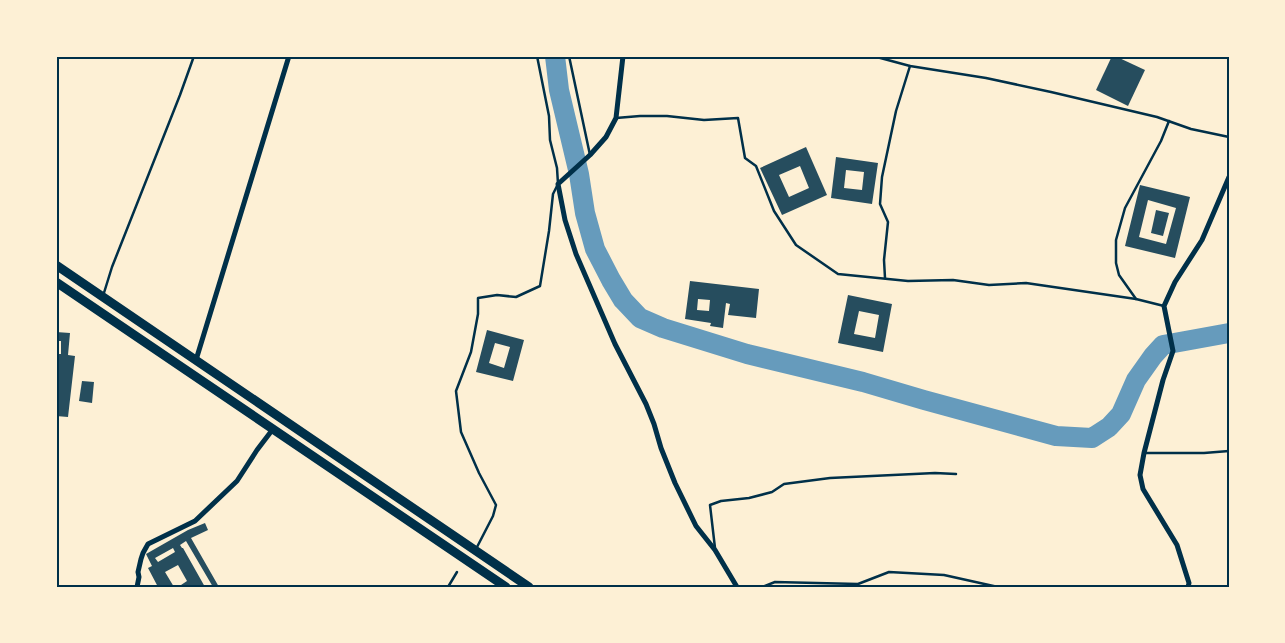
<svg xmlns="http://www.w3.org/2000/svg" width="1285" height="643" viewBox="0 0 1285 643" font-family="'Work Sans',sans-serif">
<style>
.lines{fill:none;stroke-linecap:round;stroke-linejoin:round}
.river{stroke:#669bbc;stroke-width:20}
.building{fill:#264d5e;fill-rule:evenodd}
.service{stroke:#003049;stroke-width:2.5}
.minor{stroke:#003049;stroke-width:5}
.trunk{stroke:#003049;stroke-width:9}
.neatline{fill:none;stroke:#003049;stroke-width:2}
</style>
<rect width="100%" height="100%" fill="#fdf0d5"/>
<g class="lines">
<path class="river" d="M555 56 559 90 579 174 585 213 595 249 611 280 623 300 640 318 663 328 747 354 863 382 924 400 1056 436 1092 438 1109 427 1121 414 1136 380 1153 356 1163 345 1229 333"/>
</g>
<g class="building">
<path d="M1112 56H1115L1145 70 1128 106 1096 90Z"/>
<path d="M806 147 827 195 782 215 760 168ZM800 166 809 188 789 197 779 175Z"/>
<path d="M836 157 878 163 872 204 831 198ZM846 170 864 172 862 190 844 188Z"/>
<path d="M1140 185 1190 197 1175 258 1125 246ZM1148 200 1176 208 1166 244 1139 237Z"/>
<path d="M1156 210 1169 213 1163 236 1151 233Z"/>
<path d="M690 281 759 289 756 318 728 315 730 304 726 303 723 328 710 326 711 323 685 319ZM698 299 710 300 709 311 697 310Z"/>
<path d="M848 295 892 304 883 352 838 343ZM859 311 879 315 875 338 854 334Z"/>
<path d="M487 330 524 340 513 381 476 372ZM495 343 510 347 504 368 489 363Z"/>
<path d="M56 332 70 333 68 355 75 356 68 417 56 416V354H61V341H56Z"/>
<path d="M82 381 94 382 92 403 79 401Z"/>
<path d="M205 523 208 530 191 538 219 587H213L186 541 180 545 182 548H183L205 587H178L187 581 178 565 165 572 174 587H158L148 568 152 566 146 554 188 530ZM173 548 175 552 158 562 155 558Z"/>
</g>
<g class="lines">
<g class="service">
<path d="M569 56 590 155"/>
<path d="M873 56 910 66 986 78 1051 92 1157 117 1191 129 1229 137"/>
<path d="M616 118 640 116H667L704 120 738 118 745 158 756 166 774 211 796 245 838 274 908 281 953 280 989 285 1026 283 1136 299 1164 306"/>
<path d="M885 278 884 260 888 222 880 204 882 177 896 111 910 66"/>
<path d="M103 296 112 267 180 95 194 56"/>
<path d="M1136 299 1119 275 1116 263V240L1125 208 1161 141 1169 121"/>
<path d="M1145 453H1204L1229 451"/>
<path d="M715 548 710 505 721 501 749 498 772 492 784 484 830 478 935 473 956 474"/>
<path d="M476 549 493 516 496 505 479 473 461 432 456 391 471 352 478 314V298L497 295 516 297 540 286 549 231 553 194 558 184 557 168 550 140 549 116 537 56"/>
<path d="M448 587 457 572"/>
<path d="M762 587 775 582 858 584 889 572 944 575 998 587"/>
</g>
<g class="minor">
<path d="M623 56 616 118 606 137 590 155 558 184 565 220 576 254 615 344 646 404 654 424 661 448 675 483 696 526 715 550 737 587"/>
<path d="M196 360 289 56"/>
<path d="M137 587 139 577 138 572 141 559 143 553 148 544 195 521 237 481 257 450 273 429"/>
<path d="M1188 587 1189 583 1177 545 1143 489 1140 475 1144 453 1163 380 1173 351 1164 306 1175 282 1202 240 1229 177"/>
</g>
<g class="trunk">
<path d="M56 265 529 587"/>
<path d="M56 282 506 587"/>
</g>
</g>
<rect width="1285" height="643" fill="none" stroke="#fdf0d5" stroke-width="115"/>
<rect x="58" y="58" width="1170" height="528" class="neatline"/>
</svg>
